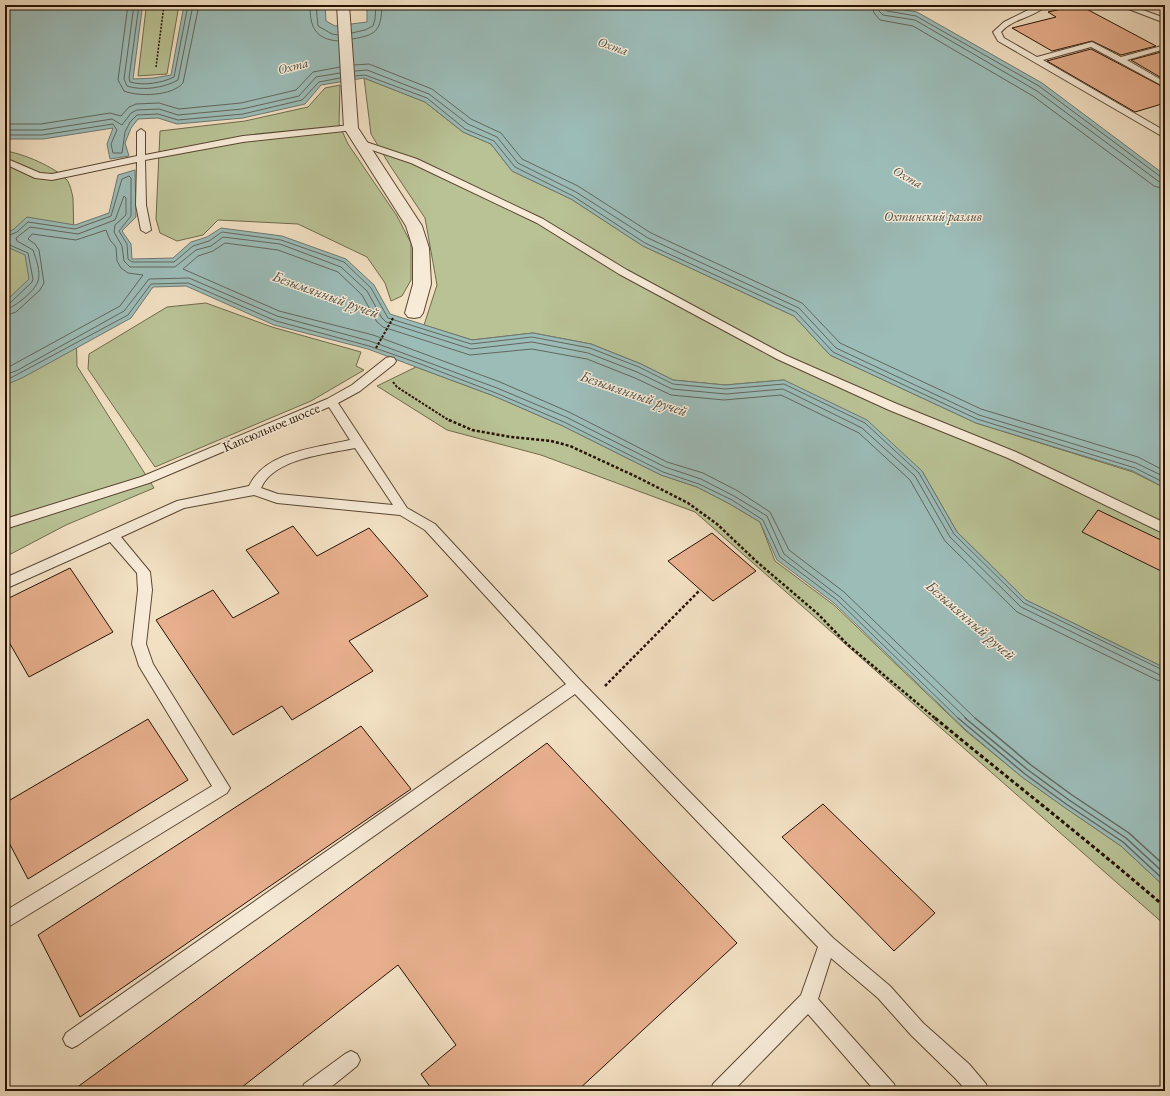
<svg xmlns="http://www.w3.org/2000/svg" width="1170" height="1096" viewBox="0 0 1170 1096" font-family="'EB Garamond',serif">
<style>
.green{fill:#b9c295;stroke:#706a4c}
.water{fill:#9cbcb8;stroke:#6d786f}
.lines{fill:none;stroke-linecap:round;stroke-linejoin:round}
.shore-far1{stroke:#62675d;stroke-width:1}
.shore{stroke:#62675d;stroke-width:1.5}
.building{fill:#e7af8d;stroke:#271202}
.service-casing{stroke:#5a4632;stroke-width:2}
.minor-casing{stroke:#5a4632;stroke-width:2}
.path-far3{stroke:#271202;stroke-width:1.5;stroke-dasharray:2 1.5;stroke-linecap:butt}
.path-far2{stroke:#271202;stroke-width:2;stroke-dasharray:2.5 1.5;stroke-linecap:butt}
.path-far1{stroke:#271202;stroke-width:2.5;stroke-dasharray:3 2;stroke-linecap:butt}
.path{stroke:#271202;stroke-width:3;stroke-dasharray:4 2.5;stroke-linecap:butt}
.service{fill:#f7ebd8;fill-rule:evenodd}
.minor{fill:#f7ebd8;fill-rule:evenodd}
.labels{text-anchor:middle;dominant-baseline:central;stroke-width:3;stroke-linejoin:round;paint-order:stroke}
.far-water-label{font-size:13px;font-style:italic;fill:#504e42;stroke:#f7ebd8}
.street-label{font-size:14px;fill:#271202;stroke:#f7ebd8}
.water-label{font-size:15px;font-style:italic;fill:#504e42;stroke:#f7ebd8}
</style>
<rect width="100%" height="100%" fill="#f2e0c3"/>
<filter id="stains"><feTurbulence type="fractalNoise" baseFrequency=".005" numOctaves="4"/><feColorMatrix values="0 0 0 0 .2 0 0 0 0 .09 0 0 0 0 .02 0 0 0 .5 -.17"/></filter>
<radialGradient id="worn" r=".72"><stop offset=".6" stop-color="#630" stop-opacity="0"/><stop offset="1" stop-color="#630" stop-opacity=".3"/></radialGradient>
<g class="green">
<path d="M148 5H179L167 74 138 76 146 9Z"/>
<path d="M364 78 425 102 463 132 491 144 512 171 571 199 643 246 794 316 830 355 976 423 1133 472 1165 488V668L1026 600 957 532 922 471 784 380 725 385 673 380 641 364 591 344 533 333 472 340 424 325 437 285 425 218 389 164 371 134Z"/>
<path d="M340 85 339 124 348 144 397 216 411 243V280L402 296 391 301 385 283 367 257 298 224 218 220 203 235 177 241 160 233 156 219 160 131 245 121 308 107 325 88Z"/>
<path d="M5 151C22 153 55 167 67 180 70 184 72 193 73 198L77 366 154 488 66 525 5 557Z"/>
<path d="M206 303 272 327 361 352 356 366 364 370 311 401 155 467 88 369 89 354 167 307Z"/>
<path d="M416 367 494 396 563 426 661 475 697 487 730 504 760 522 775 561 834 605 966 731 1022 777 1064 807 1121 846 1165 887V925L695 512 541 455 447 430 377 386Z"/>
</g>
<g class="water">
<path d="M5 5H144L142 10 133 79 153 78 171 75 184 5H325L326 21 335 26 367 22V5H875L917 12 1042 83 1165 175V488L1133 471 976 423 830 355 794 316 643 246 571 199 512 171 491 144 463 132 425 102 364 78 321 85 305 104 243 118 177 124 158 118 138 119 131 128 125 143 129 156 110 159 107 144 113 128 43 139H5Z"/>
<path d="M135 170 136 217 122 231 131 244 132 259 173 258 191 242 207 237 221 228 282 236 346 259 374 285 390 314 472 340 533 333 591 344 641 364 673 380 725 385 784 380 867 420 922 471 957 532 1026 600 1165 668V887L1121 846 1064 807 1022 777 966 730 834 603 777 560 760 522 730 504 697 487 661 475 563 426 494 396 416 367 368 349 274 325 186 286 153 287 131 318 22 378 5 385V302L29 279 25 255 5 246V234L14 229 27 217 75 225 109 213 118 175Z"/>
</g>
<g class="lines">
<g class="shore-far1">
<path d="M128 5 118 80 124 91C139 97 172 96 183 83L199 5"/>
<path d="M134 5 124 79 127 86C142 91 164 88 178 80L193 5"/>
<path d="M139 5 129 78 130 82C143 86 162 83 174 77L188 5"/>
<path d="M310 5C310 26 314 39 338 41"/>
<path d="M316 5 318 26 332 34 338 35"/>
<path d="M872 5 874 13 880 20 913 26 1033 96 1154 186 1165 189"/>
<path d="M878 5 879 11 883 15 915 20 1037 91 1158 181 1165 183"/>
<path d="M883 5 884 9 887 11 916 16 1039 86 1161 177 1165 178"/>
<path d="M352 33 365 30 373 26 375 19 376 5"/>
<path d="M352 39C377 35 381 31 382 5"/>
<path d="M354 65 369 64 432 89 471 119 501 133 522 159 578 186 651 233 802 303 840 343 981 409 1138 457 1165 471"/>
<path d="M355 71 367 70 429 94 468 124 497 137 518 163 576 192 648 238 799 308 836 348 979 415 1136 463 1165 477"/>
<path d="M355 76 365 75 427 98 465 129 494 141 515 167 573 196 645 243 796 312 833 352 977 419 1135 468 1165 483"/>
<path d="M5 124H41L110 113 121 116 129 107 136 104 159 103 179 109 241 103 296 90 313 72 340 67"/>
<path d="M5 130H42L112 119 122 125 131 113 137 110 159 109 178 115 242 109 299 96 316 77 340 73"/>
<path d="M5 135H42L113 124 117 130 111 144 113 153H122L125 132 130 122 137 115 158 114 178 120 243 114 302 100 319 82 340 78"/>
<path d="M5 237 17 232 28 222 75 229 111 216 122 179 129 176 131 178V216L119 231 127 244 128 259 132 262H174L193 246 209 241 222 232 281 240 344 262 371 288 388 318 471 344 532 337 590 348 639 367 673 384 725 389 784 384 865 423 919 473 954 534 1024 603 1165 671"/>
<path d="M5 243 28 253 33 279 32 282 9 304 5 305"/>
<path d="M5 310C15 307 35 291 38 281 41 272 36 259 33 250L17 241 16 238 30 227 78 234 115 220 124 196 126 198V215L115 225 114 232 122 246 124 261 130 267H175L196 250 211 246 223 237 280 244 341 267 367 291 382 318 386 322 471 349 532 342 588 353 637 372 672 389 726 394 783 389 862 428 915 476 950 537 1021 607 1160 675 1165 676"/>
<path d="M5 316 16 312 40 290 44 283 39 250 35 244 28 239 32 234 76 240 106 230 110 240 116 247 117 261 121 268 128 273 143 275 120 306 5 369"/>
<path d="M5 375 18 370 124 311 149 279 189 278 277 316 370 341 419 359 497 388 566 417 665 467 701 479 734 496 767 516 784 554 840 597 967 719"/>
<path d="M5 381 128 315 151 284 188 283 276 321 369 346 418 363 496 393 564 422 663 472 699 484 732 500 763 520 780 557 837 600 959 719"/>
<path d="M976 719 844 592 789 550 770 512 738 491 703 473 667 462 569 412 500 382 373 335 279 311 183 269 198 256 213 251 225 243 278 250 338 272 362 295 377 322 383 327 470 355 532 349 587 359 635 378 671 395 724 400 781 395 859 433 910 480 945 541 1017 612 1157 680 1165 682"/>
</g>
<g class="shore">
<path d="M958 718 1025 774 1066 804 1123 842 1165 881"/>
<path d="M965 718 1028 770 1069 800 1126 838 1165 874"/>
<path d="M975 718 1031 765 1072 795 1129 833 1165 866"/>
</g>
</g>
<g class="building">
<path d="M1079 5 1156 46 1121 55 1092 41 1052 51 1012 28 1056 17 1048 12Z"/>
<path d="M1091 49 1165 88V103L1135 112 1047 61Z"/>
<path d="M1165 51V80L1131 60Z"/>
<path d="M1098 510 1165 542V573L1082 532Z"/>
<path d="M293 526 317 556 369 528 428 596 349 641 373 671 292 720 282 706 233 735 156 620 213 590 233 618 279 593 246 550Z"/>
<path d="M712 533 756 571 713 601 668 561Z"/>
<path d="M70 568 113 632 29 677 5 635V600Z"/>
<path d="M148 719 188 780 28 879 5 835V803Z"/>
<path d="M361 726 411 789 80 1017 38 935Z"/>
<path d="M547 743 737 943 577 1091H433L421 1074 456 1045 398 965 237 1091H72Z"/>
<path d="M823 804 935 913 894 951 782 837Z"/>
</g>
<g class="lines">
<defs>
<g id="service">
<path d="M1038 5H1047C1034 18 1013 18 1001 32L1004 38 1037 57 1092 42 1121 57 1165 45V49L1127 60 1165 82V87L1091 47 1043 60 1165 131V138L998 41 993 32 1004 22Z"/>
<path d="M1118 5H1129L1165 18V23Z"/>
<path d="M351 125 354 126 355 128 354 130 243 142 145 160 146 205 151 230 146 233 141 230 136 205 137 162 52 180 35 178 5 164V158L40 173 52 174 137 156V132L141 129 145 132V155L243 136Z"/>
<path d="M360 140 417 159 543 219 627 270 785 355 897 404 1016 452 1165 523V534L1008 458 889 410 777 359 619 274 537 223 411 163 357 145 356 143 357 141Z"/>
<path d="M390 357 394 358 396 361 394 364 360 391 338 403 407 508 435 524 581 681 833 938 890 986 923 1023 969 1064 986 1084 988 1091H967L955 1078 911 1035 878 998 831 958 818 999 894 1084 896 1091H875L808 1014 733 1091H711L713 1084 801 995 818 947 575 694 78 1045 72 1048 66 1045 63 1039 66 1033 566 684 425 530 400 515 277 503 254 495 184 508 121 537 150 572 152 590 146 644 153 664 230 788 227 793 5 929V911L212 786 139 666 132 644 138 590 137 573 110 542 5 589V578L177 501 249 486C266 451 316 448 350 440L329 407 149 483 5 529V519L141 477 327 399 352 385 386 358ZM355 448 393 505 278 494 261 488C274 458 327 454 355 448Z"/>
<path d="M351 1051 357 1054 360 1060 357 1066 326 1091H302L304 1084 345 1054Z"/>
</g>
<path id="minor" d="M337 5H349L358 128 422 226 429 248 431 284 423 313 420 317 414 318 408 317 405 313 413 284V248L406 226 344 128Z"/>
</defs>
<use href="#service" class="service-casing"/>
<use href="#minor" class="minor-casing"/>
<path class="path-far3" d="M156 67 164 5"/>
<g class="path-far2">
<path d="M376 348 393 318"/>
<path d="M393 382 397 387 450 421"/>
</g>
<g class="path-far1">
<path d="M449 420 472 430 511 437 551 441 570 446 637 477 688 503 717 524 756 561 818 614 847 644 936 719"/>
<path d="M605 686 700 590"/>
</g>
<path class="path" d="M935 718C1011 781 1090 842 1165 907"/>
<use href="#service" class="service"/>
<use href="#minor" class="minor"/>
</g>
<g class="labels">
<g class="far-water-label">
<text transform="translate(613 46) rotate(19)">Охта</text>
<text transform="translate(293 66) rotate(-14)">Охта</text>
<text transform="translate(908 177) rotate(29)">Охта</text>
<text x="933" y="216">Охтинский разлив</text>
</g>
<g class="street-label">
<text transform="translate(271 427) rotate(-23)">Капсюльное шоссе</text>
</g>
<g class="water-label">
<text transform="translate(326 294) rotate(20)">Безымянный ручей</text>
<text transform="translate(634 393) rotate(19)">Безымянный ручей</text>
<text transform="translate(971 620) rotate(41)">Безымянный ручей</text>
</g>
</g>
<rect width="1170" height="1096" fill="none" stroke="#f2e0c3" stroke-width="20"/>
<rect x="6" y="6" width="1158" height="1084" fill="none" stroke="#271202" stroke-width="2"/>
<rect x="10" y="10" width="1150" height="1076" fill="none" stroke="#271202"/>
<rect width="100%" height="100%" filter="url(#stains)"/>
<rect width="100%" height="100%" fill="url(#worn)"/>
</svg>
